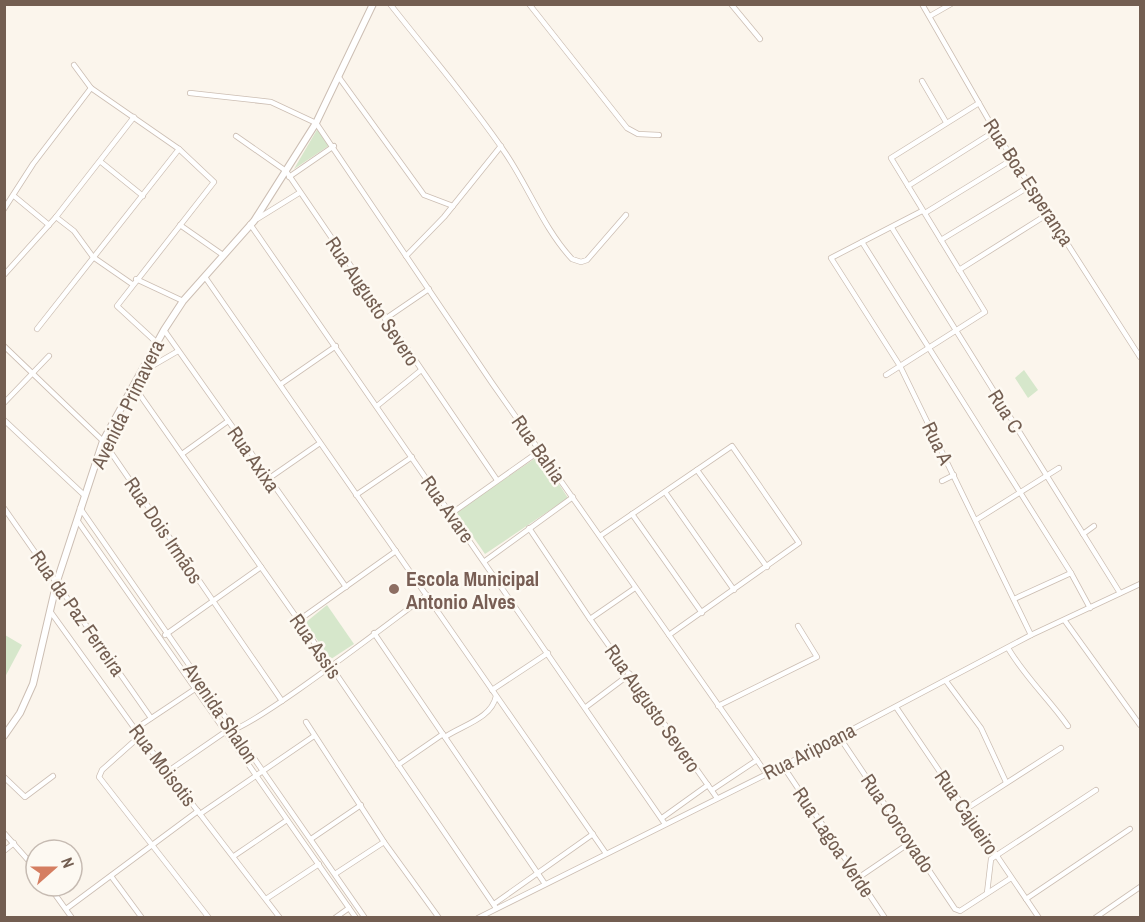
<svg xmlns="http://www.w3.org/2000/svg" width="1145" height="922" viewBox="0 0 1145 922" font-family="'Archivo Narrow',sans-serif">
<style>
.green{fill:#d6e7cb}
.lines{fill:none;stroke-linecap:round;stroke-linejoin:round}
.minor-casing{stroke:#ccbeb3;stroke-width:6}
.tertiary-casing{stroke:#ccbeb3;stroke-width:8}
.minor{stroke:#fff;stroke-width:4.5}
.tertiary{stroke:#fff;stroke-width:6}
.education-dot{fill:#8d6e63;stroke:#fdf9f2;stroke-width:2}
.labels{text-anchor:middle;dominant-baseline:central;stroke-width:5;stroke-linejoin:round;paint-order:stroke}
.street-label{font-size:20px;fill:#735e51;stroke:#fdf9f2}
.education-label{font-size:20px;font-weight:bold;fill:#785e54;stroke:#fdf9f2;text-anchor:start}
</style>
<rect width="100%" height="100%" fill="#fbf5ec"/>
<g class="green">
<path d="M318 128 330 145 294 169Z"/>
<path d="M1024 370 1038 390 1028 398 1015 378Z"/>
<path d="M540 455 568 498 485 554 456 512Z"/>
<path d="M327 605 354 644 331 659 305 623Z"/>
<path d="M5 635 22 645 5 677Z"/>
</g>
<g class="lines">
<defs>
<g id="minor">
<path d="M390 4C429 54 471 102 506 154 529 188 544 229 572 259L581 262 587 260 626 215"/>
<path d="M529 4 627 128 638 134 659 135"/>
<path d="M731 4 760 39"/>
<path d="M922 4 995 131 1140 357"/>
<path d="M930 16 951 4"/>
<path d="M74 65 91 88 179 149 214 182 117 306 156 342"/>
<path d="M338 76 424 195 453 206"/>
<path d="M922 81 946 122"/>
<path d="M190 93 271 102 316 123 492 383 766 773"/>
<path d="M236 136 286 171 497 480"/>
<path d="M101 162 143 196"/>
<path d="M289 177 334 146"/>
<path d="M908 186 995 131"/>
<path d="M14 196 49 225"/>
<path d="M4 209 33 164 91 88"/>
<path d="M922 211 831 258 900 366 1031 635"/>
<path d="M925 213 1013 159"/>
<path d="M56 217 74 231 93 257 132 284"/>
<path d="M257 219 299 193"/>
<path d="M250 224 665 824"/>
<path d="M180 225 223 255"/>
<path d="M892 228 1120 593"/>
<path d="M941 240 1030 186"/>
<path d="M862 242 1071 573 1090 608"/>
<path d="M406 256 444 217 501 146"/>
<path d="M959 270 1048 214"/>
<path d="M4 275 56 217 134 117"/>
<path d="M205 277 605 852"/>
<path d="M136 279 183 301"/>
<path d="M385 319 429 289"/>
<path d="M37 329 179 149"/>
<path d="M164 330 346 587"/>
<path d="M4 346 103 441 282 701"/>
<path d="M140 373 178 351"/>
<path d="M886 375 985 312 891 158 979 103"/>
<path d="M281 384 336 346"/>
<path d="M133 385 330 665 496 908"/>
<path d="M4 403 49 356"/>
<path d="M377 406 420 371"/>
<path d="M4 420 84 495"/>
<path d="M182 454 228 421"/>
<path d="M697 470 767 567"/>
<path d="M268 479 320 443"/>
<path d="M942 481 954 475"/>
<path d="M665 492 734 590"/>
<path d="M356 495 412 457"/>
<path d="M4 508 151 718"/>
<path d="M80 508 365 918"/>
<path d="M452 513 541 450"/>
<path d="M632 514 702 613"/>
<path d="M77 520 356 918"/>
<path d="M976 520 1059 468"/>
<path d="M529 528 590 619 717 798"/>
<path d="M1083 534 1094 526"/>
<path d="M600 536 732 446 799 543 669 635"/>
<path d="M485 561 573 497"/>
<path d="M1014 599 1071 573"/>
<path d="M50 611 140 736 280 918"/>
<path d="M590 619 635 588"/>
<path d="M299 620 396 551"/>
<path d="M1065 621 1140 725"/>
<path d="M374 633 545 884"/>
<path d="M165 635 261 567"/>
<path d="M1008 648C1025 677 1049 699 1068 726"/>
<path d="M946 681 981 728 1006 782"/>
<path d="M492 690 548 653"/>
<path d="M718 706 817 657 798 626"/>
<path d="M586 707 630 674"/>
<path d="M896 707 1039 918"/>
<path d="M306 722 384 842 439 918"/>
<path d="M135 729 195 689"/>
<path d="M838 735 955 909 960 911 1011 878"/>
<path d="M140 736 102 770 99 777 209 918"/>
<path d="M445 737C463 725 492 718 496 696"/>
<path d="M398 765 443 734"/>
<path d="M783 766 885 918"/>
<path d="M167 772 225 732C245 735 399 615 427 595"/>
<path d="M4 777 25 797 53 776"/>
<path d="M712 790 757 760"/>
<path d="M966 809 1061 748"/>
<path d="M200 814 314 736"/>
<path d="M662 818 708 785"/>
<path d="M4 833 36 869"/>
<path d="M311 839 361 805"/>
<path d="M4 851 14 843"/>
<path d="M234 856 287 820"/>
<path d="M335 874 384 842"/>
<path d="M111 876 142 918"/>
<path d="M858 878 911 842"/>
<path d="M49 886 72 918"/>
<path d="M987 893 991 859 1096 790"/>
<path d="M266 899 319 864"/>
<path d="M1026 899 1130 829"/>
<path d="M494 904 593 834"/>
<path d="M66 909 198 811"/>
<path d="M335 918 349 908"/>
<path d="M478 918 783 766 1031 635 1140 584"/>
<path d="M1095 918 1140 887"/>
</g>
<path id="tertiary" d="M4 736 20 713 33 684 57 581 103 441 164 330 183 301 254 221 316 123 373 4"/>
</defs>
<use href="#minor" class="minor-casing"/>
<use href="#tertiary" class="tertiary-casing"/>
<use href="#minor" class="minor"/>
<use href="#tertiary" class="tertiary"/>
</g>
<circle class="education-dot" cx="394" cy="589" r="6"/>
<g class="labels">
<g class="street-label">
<text transform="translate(1029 182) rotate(57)">Rua Boa Esperança</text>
<text transform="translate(373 301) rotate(56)">Rua Augusto Severo</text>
<text transform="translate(127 404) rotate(-64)">Avenida Primavera</text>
<text transform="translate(1006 411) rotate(58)">Rua C</text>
<text transform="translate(938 443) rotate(64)">Rua A</text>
<text transform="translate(539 449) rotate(55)">Rua Bahia</text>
<text transform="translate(254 459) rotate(55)">Rua Axixa</text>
<text transform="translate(448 509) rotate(55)">Rua Avare</text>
<text transform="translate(164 530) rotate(56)">Rua Dois Irmãos</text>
<text transform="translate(78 613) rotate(55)">Rua da Paz Ferreira</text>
<text transform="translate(316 646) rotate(55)">Rua Assis</text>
<text transform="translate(653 708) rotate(55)">Rua Augusto Severo</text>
<text transform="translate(221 713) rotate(56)">Avenida Shalon</text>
<text transform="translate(809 751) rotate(-27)">Rua Aripoana</text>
<text transform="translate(163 765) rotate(53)">Rua Moisotis</text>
<text transform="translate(967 812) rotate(56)">Rua Cajueiro</text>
<text transform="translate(898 823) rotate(56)">Rua Corcovado</text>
<text transform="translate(834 842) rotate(56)">Rua Lagoa Verde</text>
</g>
<g class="education-label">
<text x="406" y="578">Escola Municipal<tspan x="406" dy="23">Antonio Alves</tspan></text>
</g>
</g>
<rect width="1145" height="922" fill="none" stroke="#735e51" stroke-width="12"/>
<g transform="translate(54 868) rotate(69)"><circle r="28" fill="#fdf9f2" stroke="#c6bbb2" stroke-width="1.5"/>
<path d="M0-4.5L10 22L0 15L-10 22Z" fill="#d57e61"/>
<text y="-9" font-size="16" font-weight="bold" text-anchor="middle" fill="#735e51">N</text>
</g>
</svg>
